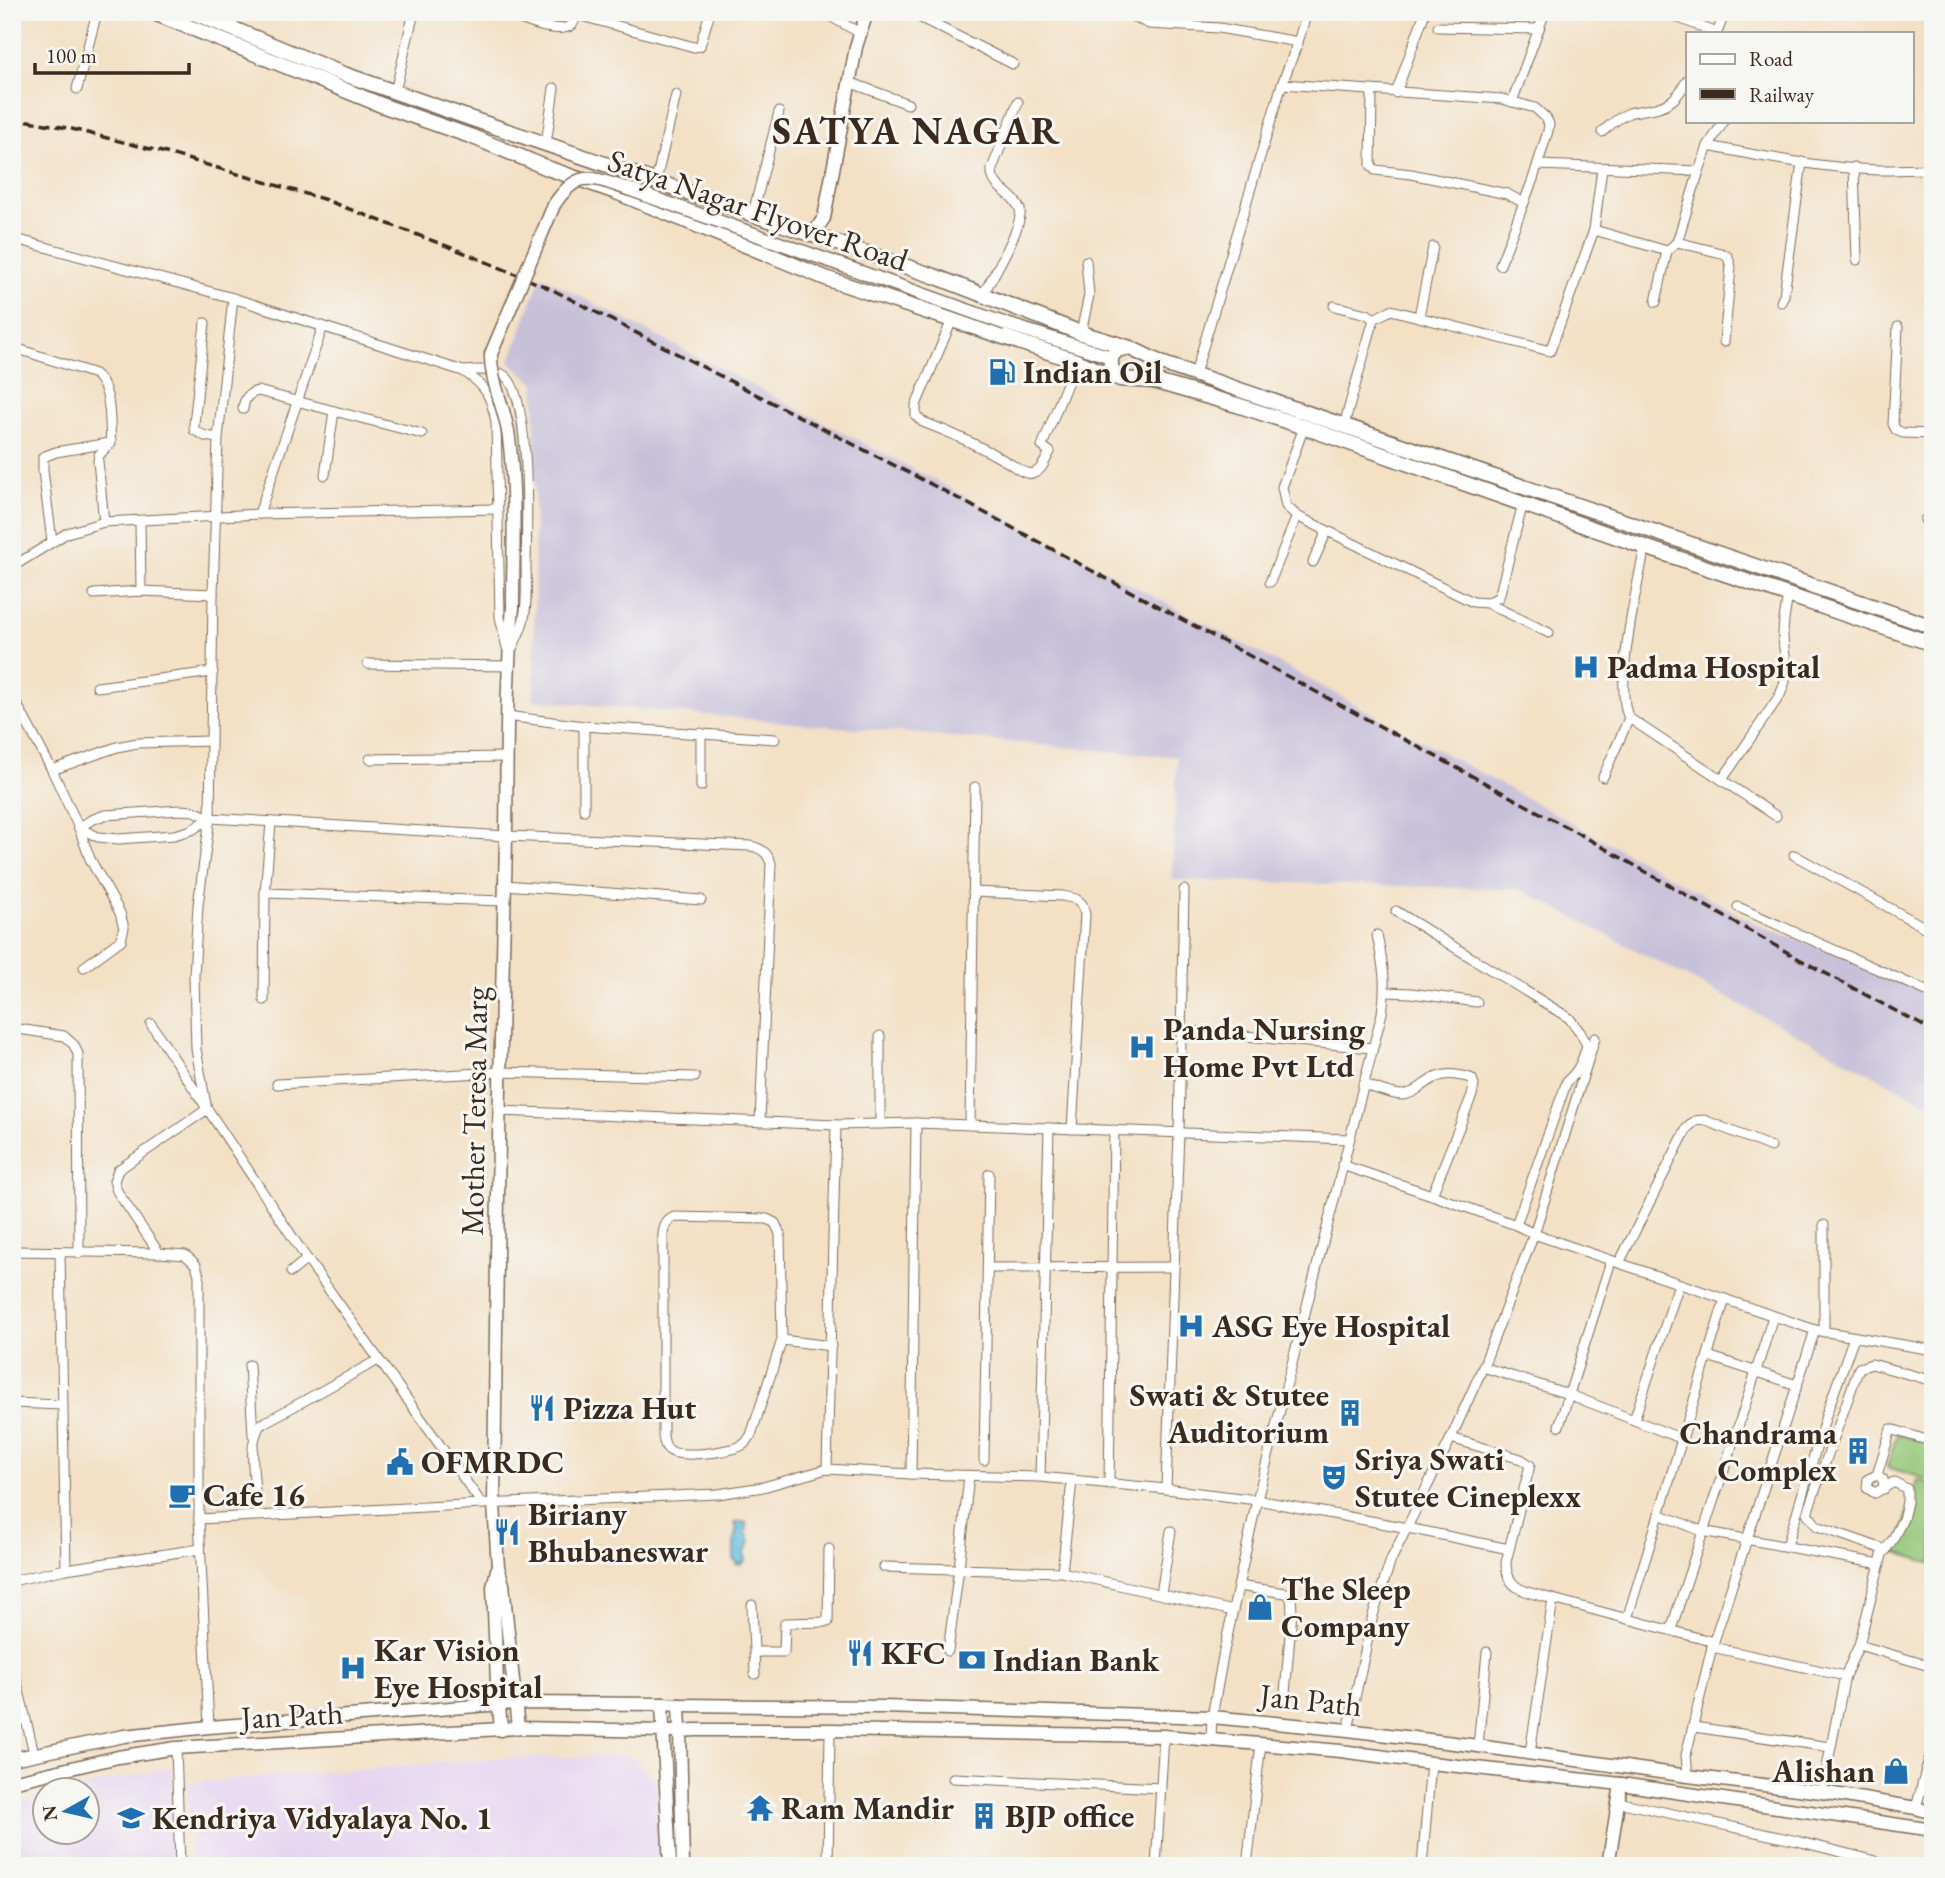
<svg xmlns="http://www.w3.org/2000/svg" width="1945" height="1878" viewBox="0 0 1945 1878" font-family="'EB Garamond',serif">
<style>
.built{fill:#e5d3f1}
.railway{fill:#c7c0d9}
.park{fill:#93c576;stroke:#67784a;stroke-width:2}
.water{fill:#61bcde;stroke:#4e737e;stroke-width:2}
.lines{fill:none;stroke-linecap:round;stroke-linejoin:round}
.street-casing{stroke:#7b6a58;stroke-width:11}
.secondary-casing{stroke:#7b6a58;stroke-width:15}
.primary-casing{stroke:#7b6a58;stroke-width:17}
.street{stroke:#fff;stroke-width:9}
.secondary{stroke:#fff;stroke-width:12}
.primary{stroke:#fff;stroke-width:14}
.rail{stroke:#3b2a1e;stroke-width:3.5;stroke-dasharray:10 5;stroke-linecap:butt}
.secondary-bridge-casing{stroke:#7b6a58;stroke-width:15;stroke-linecap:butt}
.secondary-bridge{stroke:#fff;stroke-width:12}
.labels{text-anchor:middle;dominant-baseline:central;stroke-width:6;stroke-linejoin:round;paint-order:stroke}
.street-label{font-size:32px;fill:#3b2a1e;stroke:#f6f6f2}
.poi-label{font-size:32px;font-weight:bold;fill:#3b2a1e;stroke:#f6f6f2;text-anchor:start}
.district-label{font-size:38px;font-weight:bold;letter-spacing:2px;fill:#3b2a1e;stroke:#f6f6f2}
</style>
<rect width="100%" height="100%" fill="#f6f6f2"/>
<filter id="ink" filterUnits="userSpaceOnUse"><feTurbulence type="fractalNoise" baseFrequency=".0143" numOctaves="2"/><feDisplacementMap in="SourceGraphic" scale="14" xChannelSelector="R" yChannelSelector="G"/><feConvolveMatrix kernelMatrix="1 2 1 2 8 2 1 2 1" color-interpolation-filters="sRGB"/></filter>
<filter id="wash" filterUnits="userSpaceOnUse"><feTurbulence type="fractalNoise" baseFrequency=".00686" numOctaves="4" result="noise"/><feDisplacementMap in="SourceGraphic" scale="28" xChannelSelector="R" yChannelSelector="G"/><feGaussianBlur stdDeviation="1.57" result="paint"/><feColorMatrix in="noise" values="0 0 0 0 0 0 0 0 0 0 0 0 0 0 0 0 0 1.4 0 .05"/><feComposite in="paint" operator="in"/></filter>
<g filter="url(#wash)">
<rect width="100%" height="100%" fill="#f3e0c5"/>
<g class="built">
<path d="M631 1756 658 1781 663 1866H190L187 1783 499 1758Z"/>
<path d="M171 1767 176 1866H12V1804L45 1796 46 1832H88V1790H70Z"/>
</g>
<path class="railway" d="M541 276 944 485 1312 681 1760 926 1933 988V1107L1846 1060 1519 889 1172 880 1177 757 534 700 535 383 509 363Z"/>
<g class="park">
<path d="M1897 1434 1933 1445V1457L1926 1479 1887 1467Z"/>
<path d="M1917 1480 1933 1484V1564L1897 1552Z"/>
</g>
<path class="water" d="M738 1522H744L747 1524 746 1533C752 1541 750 1545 744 1553L746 1560 741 1565 739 1563 737 1565 734 1560C734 1552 733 1538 737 1529L735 1524Z"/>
</g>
<g filter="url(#ink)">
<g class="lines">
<defs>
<g id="street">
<path d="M503 12C522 19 554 36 572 25L579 12"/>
<path d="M823 12 860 33"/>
<path d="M909 12 1013 64"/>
<path d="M1123 12 1149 24 1219 28 1298 42 1282 84"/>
<path d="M1664 12 1717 33 1725 12"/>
<path d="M578 15 694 47 700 46 710 12"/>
<path d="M1438 27 1539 29"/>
<path d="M1298 42 1307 12"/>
<path d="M849 82 908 104"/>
<path d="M77 89 97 12"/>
<path d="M1372 91 1371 165 1375 170 1411 174 1507 194 1524 203"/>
<path d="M395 92 414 12"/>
<path d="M1396 93 1425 12"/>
<path d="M1512 102 1545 12"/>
<path d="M1602 132C1610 125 1619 117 1629 113 1643 109 1659 110 1671 101 1679 96 1683 87 1688 79"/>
<path d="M546 144 554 88"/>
<path d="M1708 146 1724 121"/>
<path d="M1538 165 1699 171 1708 146C1764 157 1822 168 1879 170 1897 170 1915 169 1933 169"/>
<path d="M1854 167 1857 260"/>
<path d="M656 181 676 95"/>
<path d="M753 213 779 112"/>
<path d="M1594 230 1667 251 1677 242 1699 171"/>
<path d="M12 238 233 298 463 371C486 386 491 395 496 422L500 617 507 648"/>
<path d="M1677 242 1721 253 1728 257 1731 267 1724 342"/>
<path d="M982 296C991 280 1024 225 1020 209 1019 207 1015 201 1014 200 1004 189 991 185 992 169L1018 102"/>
<path d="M233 298 218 438 213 594 210 818 506 836 751 846C763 849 767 853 771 863L760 1122"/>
<path d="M1656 302 1667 251"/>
<path d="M1781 302 1784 295 1802 162"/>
<path d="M1334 306 1367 314 1374 319 1344 425"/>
<path d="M1419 316 1433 247"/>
<path d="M1374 319 1391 310 1550 351 1594 230 1602 168"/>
<path d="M952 320 916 405V416L923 422C952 433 982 447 1009 463 1015 467 1026 476 1034 473 1042 471 1046 458 1050 452L1042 446 1076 361"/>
<path d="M205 323 194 424V430L205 436 218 438"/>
<path d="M1898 327 1893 424 1896 430 1903 433 1933 434"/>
<path d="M1081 333 1089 295 1086 261"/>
<path d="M12 347 95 374C113 390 109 421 111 443L99 455 98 461 104 522"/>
<path d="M463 371C475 370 495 368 505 376 531 396 527 528 526 562 526 580 528 605 523 622 521 630 516 639 513 647"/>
<path d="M1195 374 1282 84 1502 99 1535 108 1546 118 1549 124 1548 131 1533 179 1500 265"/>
<path d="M243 409C244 399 248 393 258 391L422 434"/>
<path d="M1304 427 1282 487 1286 506 1297 516 1473 602 1487 603 1499 597 1523 503"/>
<path d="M325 475 334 411"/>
<path d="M259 514 323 326"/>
<path d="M1925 520 1933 519"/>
<path d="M140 521 141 591"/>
<path d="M52 541 43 471V457L56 452 109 443"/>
<path d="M1645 547C1638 583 1613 688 1629 718L1776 816"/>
<path d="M1313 562 1327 531"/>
<path d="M12 567 67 533 104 522 259 514 497 509"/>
<path d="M1270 582 1297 516"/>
<path d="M94 594 141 591 213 594"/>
<path d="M1487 603 1549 633"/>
<path d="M368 664 509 666"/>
<path d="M97 687 213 672"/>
<path d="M12 695 52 770 79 828 98 837 119 839 174 835 192 830 210 818"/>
<path d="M506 716 584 726 775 739"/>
<path d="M370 759 506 757"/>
<path d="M52 770 117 747 137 743 211 741"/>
<path d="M1603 777 1629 718"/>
<path d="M1722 780 1780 695C1793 665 1783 662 1783 634 1783 621 1786 608 1788 595"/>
<path d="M701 786V733"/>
<path d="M584 810V726"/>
<path d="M1794 855 1933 932"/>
<path d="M505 885 701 900"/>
<path d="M973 892 1063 896 1076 899 1082 904 1085 914 1072 1129"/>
<path d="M265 893 504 901"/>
<path d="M1738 907 1933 994"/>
<path d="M1396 911 1569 1018 1580 1032 1587 1045C1583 1060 1579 1071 1567 1081L1516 1225"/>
<path d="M84 967 121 940 124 928 120 913 90 859 79 828 91 820 105 815 180 810 194 811 210 818"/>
<path d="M1386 992 1411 993 1477 1002"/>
<path d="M264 1000 265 893 271 823"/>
<path d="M151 1024 307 1259 482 1504 718 1494 763 1487 827 1469 911 1474 1040 1477 1166 1489 1257 1500 1408 1528 1509 1549"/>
<path d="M12 1028 64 1036 74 1045 78 1054 79 1253"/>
<path d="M1181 1030 1372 1048"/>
<path d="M277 1084 500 1072 695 1077"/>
<path d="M1363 1084C1375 1088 1389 1094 1401 1095 1421 1095 1428 1071 1456 1075 1463 1076 1467 1076 1472 1079L1474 1085 1472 1095 1432 1195"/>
<path d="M206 1105 196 1049 194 976 198 905 210 818"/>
<path d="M499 1111 836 1125 916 1123 1349 1139"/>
<path d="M880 1124V1036"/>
<path d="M970 1125 975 787"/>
<path d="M1342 1165 1432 1195 1516 1225 1534 1234 1815 1330 1933 1350"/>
<path d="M12 1251 159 1253 185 1255 190 1259 196 1265 199 1275V1519L209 1727"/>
<path d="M60 1253 66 1569"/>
<path d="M159 1253 117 1191 114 1181 118 1170 206 1110"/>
<path d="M1619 1263 1687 1128 1695 1121 1704 1120 1771 1147"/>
<path d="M988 1268 1174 1267"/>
<path d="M291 1272 307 1259"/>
<path d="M1824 1332V1225"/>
<path d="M782 1340 751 1435C749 1438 747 1442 744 1444 734 1452 680 1458 671 1451 665 1448 664 1442 663 1436V1234C664 1226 666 1221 674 1217L767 1219 775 1223 780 1234 782 1340 831 1346"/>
<path d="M1708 1356 1797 1385"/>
<path d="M249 1365 253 1435"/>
<path d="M1483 1367 1568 1394 1682 1439"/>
<path d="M12 1403 62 1405"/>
<path d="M1634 1420 1679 1284"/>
<path d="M1559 1426 1611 1261"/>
<path d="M1451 1438 1521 1459 1530 1465 1506 1562C1506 1592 1529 1592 1553 1599"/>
<path d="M984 1460 989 1174"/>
<path d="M827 1469 836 1125"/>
<path d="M911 1474 916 1123"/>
<path d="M1877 1475 1891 1429 1933 1442"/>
<path d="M1040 1477 1049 1128"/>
<path d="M1109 1484 1114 1130"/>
<path d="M1166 1489 1179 1132 1184 890"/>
<path d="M255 1493C254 1469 248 1446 260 1425L378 1360"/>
<path d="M1659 1514 1702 1531 1880 1564"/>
<path d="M199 1519 482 1504"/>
<path d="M1787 1546 1827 1412 1854 1337"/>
<path d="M1886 1550 1817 1526 1807 1513 1859 1368 1872 1364 1933 1381"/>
<path d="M884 1567 1062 1572 1233 1611"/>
<path d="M1062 1572 1072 1481"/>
<path d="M12 1581 66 1569 200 1549"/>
<path d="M1238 1586 1286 1593 1291 1597 1292 1612 1285 1693"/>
<path d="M1161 1594 1171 1531"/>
<path d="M752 1605 755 1674"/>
<path d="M1627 1619 1725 1299"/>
<path d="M1671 1630C1704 1525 1742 1421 1773 1316"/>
<path d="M1859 1645 1933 1667"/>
<path d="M1712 1647 1845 1676"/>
<path d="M948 1651 959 1568 969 1476"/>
<path d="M755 1652H784L785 1623 828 1622 829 1549"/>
<path d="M12 1662 34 1753"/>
<path d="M1694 1727 1830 1747"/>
<path d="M1348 1730 1373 1615 1391 1560 1451 1438 1483 1367 1534 1234 1595 1038"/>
<path d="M1211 1739 1212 1717 1223 1656 1257 1500 1382 1013C1387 982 1383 965 1377 935"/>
<path d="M1478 1746 1487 1652"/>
<path d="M176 1748 180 1866"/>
<path d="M1530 1753 1553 1599 1714 1642"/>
<path d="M1688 1776 1686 1755 1712 1647 1815 1330"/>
<path d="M953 1778 1161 1788"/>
<path d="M1822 1792 1845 1676 1859 1645 1882 1555 1893 1539 1903 1519 1907 1502V1489L1894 1482 1875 1493 1867 1488 1868 1479 1877 1475 1883 1479 1884 1489"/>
<path d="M1618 1802 1797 1841 1896 1866"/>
<path d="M1916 1808 1933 1744"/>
<path d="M828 1866 830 1730"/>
<path d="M1156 1866 1164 1736"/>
<path d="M1247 1866 1261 1743"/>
<path d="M1422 1866 1431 1763"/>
</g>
<g id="secondary">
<path d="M813 234 824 218 856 47 867 12"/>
<path d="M1006 324 1111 357"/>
<path d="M513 607C504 699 508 790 505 882 499 1089 496 1297 494 1504L498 1567 503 1584 518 1728"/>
<path d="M497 1570 493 1587 497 1682 501 1730"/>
<path d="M679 1705 882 1707 1212 1717 1348 1730 1478 1746 1688 1776 1822 1792 1916 1808 1933 1813"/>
<path d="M12 1759 124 1736 209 1727 515 1703 662 1704"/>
<path d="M12 1782 118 1757 176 1748 518 1728 663 1731H680L679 1705 662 1704 670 1866"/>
<path d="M683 1866 680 1731 695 1730H830L1164 1736 1341 1751 1431 1763 1621 1784 1933 1830"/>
<path d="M1608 1866 1621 1784"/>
</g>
<g id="primary">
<path d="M152 12 384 106 473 137 550 169 616 192 828 279 1076 361 1120 379 1153 381 1237 405 1304 427 1645 547 1933 644"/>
<path d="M192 12 338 72 478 121 934 276 1081 333 1130 348 1161 363 1933 627"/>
<path d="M1116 376 1111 367V357L1117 350 1126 348"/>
</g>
</defs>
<use href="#street" class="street-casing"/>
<use href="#secondary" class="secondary-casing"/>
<use href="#primary" class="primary-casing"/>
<use href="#street" class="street"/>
<use href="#secondary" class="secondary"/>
<use href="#primary" class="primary"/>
<path class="rail" d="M12 118 68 128 170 154 323 199 465 253 551 289 950 494 1583 836 1799 959 1933 1031"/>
<defs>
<path id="secondary-bridge" d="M513 607C513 550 516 494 509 438 506 409 490 383 491 354L554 205C579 167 593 178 631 190L1006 324"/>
</defs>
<use href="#secondary-bridge" class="secondary-bridge-casing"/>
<use href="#secondary-bridge" class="secondary-bridge"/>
</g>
</g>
<defs>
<symbol id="fuel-bare" viewBox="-9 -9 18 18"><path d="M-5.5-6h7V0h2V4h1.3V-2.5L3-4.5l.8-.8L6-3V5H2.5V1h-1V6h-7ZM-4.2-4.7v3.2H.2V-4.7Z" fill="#1f6fb2" stroke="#f6f6f2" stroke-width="2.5" paint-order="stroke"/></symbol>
<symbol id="hospital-bare" viewBox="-9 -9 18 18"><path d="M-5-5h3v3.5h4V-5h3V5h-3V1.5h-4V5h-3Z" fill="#1f6fb2" stroke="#f6f6f2" stroke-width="2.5" paint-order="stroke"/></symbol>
<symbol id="restaurant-bare" viewBox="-9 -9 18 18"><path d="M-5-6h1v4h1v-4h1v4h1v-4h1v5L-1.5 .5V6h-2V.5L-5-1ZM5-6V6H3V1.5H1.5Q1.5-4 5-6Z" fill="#1f6fb2" stroke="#f6f6f2" stroke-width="2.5" paint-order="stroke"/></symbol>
<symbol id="building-bare" viewBox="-9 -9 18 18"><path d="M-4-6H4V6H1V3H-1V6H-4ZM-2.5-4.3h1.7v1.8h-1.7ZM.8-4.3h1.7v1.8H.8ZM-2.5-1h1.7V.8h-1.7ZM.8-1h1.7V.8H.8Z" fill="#1f6fb2" stroke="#f6f6f2" stroke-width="2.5" paint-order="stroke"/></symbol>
<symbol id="civic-bare" viewBox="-9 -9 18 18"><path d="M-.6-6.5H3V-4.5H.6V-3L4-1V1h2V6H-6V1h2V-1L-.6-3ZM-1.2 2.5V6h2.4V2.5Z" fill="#1f6fb2" stroke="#f6f6f2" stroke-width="2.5" paint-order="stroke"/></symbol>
<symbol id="theatre-bare" viewBox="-9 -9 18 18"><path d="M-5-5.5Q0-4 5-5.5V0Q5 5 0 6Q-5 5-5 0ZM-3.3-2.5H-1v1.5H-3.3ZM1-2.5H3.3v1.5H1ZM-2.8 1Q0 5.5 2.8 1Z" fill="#1f6fb2" stroke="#f6f6f2" stroke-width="2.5" paint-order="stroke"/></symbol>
<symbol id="cafe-bare" viewBox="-9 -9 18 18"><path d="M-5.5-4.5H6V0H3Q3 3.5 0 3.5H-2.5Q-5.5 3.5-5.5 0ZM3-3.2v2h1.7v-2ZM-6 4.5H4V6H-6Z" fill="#1f6fb2" stroke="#f6f6f2" stroke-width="2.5" paint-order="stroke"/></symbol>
<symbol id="shop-bare" viewBox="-9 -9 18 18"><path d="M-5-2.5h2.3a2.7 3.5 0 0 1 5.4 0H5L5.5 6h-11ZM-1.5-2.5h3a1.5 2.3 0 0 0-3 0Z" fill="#1f6fb2" stroke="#f6f6f2" stroke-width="2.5" paint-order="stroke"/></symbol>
<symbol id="bank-bare" viewBox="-9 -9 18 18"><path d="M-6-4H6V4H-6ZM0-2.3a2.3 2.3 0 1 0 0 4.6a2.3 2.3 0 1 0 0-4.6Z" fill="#1f6fb2" stroke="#f6f6f2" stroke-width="2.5" paint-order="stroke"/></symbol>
<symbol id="temple-bare" viewBox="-9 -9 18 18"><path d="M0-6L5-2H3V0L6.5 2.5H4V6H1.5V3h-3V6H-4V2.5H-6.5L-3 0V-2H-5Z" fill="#1f6fb2" stroke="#f6f6f2" stroke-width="2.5" paint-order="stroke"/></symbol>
<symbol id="school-bare" viewBox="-9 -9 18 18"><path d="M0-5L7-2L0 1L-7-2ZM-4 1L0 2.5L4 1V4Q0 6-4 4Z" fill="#1f6fb2" stroke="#f6f6f2" stroke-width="2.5" paint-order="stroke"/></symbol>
</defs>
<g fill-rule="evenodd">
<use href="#fuel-bare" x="983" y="353" width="38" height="38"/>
<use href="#hospital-bare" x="1567" y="648" width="38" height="38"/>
<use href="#hospital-bare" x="1123" y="1028" width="38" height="38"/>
<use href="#hospital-bare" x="1172" y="1307" width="38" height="38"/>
<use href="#restaurant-bare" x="523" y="1389" width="38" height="38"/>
<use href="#building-bare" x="1331" y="1394" width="38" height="38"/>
<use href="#building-bare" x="1839" y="1432" width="38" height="38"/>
<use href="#civic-bare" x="381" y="1443" width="38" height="38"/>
<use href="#theatre-bare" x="1315" y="1458" width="38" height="38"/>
<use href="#cafe-bare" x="163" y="1476" width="38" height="38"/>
<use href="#restaurant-bare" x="488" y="1513" width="38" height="38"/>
<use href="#shop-bare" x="1241" y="1588" width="38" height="38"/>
<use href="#restaurant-bare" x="841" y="1634" width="38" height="38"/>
<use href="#bank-bare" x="953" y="1641" width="38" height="38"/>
<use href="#hospital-bare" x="334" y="1649" width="38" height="38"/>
<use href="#shop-bare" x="1877" y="1752" width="38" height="38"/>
<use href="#temple-bare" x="741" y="1789" width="38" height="38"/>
<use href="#building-bare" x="965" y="1797" width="38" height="38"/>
<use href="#school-bare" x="112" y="1799" width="38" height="38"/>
</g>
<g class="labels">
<g class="street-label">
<text transform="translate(758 210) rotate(19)">Satya Nagar Flyover Road</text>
<text transform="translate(474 1111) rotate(-89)">Mother Teresa Marg</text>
<text transform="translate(1311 1700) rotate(6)">Jan Path</text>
<text transform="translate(292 1715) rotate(-3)">Jan Path</text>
</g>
<g class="poi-label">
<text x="1023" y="372">Indian Oil</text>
<text x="1607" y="667">Padma Hospital</text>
<text x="1163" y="1029">Panda Nursing<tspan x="1163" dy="37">Home Pvt Ltd</tspan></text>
<text x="1212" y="1326">ASG Eye Hospital</text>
<text x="1329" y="1395" text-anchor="end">Swati &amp; Stutee<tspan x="1329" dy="37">Auditorium</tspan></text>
<text x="563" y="1408">Pizza Hut</text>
<text x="1837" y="1433" text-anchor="end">Chandrama<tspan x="1837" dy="37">Complex</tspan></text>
<text x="1355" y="1459">Sriya Swati<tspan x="1355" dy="37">Stutee Cineplexx</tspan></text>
<text x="421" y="1462">OFMRDC</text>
<text x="203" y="1495">Cafe 16</text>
<text x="528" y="1514">Biriany<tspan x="528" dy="37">Bhubaneswar</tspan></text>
<text x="1281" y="1589">The Sleep<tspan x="1281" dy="37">Company</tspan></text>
<text x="374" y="1650">Kar Vision<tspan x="374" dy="37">Eye Hospital</tspan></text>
<text x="881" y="1653">KFC</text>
<text x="993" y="1660">Indian Bank</text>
<text x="1875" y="1771" text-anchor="end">Alishan</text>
<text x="781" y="1808">Ram Mandir</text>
<text x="1005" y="1816">BJP office</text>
<text x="152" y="1818">Kendriya Vidyalaya No. 1</text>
</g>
<g class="district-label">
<text x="917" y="130">SATYA NAGAR</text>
</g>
</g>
<rect width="1945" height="1878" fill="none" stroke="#f6f6f2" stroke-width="42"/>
<rect x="1686" y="32" width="228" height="91" fill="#f6f6f2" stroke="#aba49d" stroke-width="2"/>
<rect x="1700" y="54" width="35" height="10" fill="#ffffff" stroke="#aba49d" stroke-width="2"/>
<text x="1749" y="66" font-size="21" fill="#3b2a1e">Road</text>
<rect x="1700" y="89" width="35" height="10" fill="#3b2a1e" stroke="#aba49d" stroke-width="2"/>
<text x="1749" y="102" font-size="21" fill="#3b2a1e">Railway</text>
<g transform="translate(66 1811) rotate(262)"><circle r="33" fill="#f6f6f2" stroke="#aba49d" stroke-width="2"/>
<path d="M0-5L12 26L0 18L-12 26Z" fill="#1f6fb2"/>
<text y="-10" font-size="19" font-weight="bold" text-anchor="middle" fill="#3b2a1e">N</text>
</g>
<path d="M35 63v10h154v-10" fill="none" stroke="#3b2a1e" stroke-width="3.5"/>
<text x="46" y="63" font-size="21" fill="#3b2a1e" stroke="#f6f6f2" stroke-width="5" paint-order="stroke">100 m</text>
</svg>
